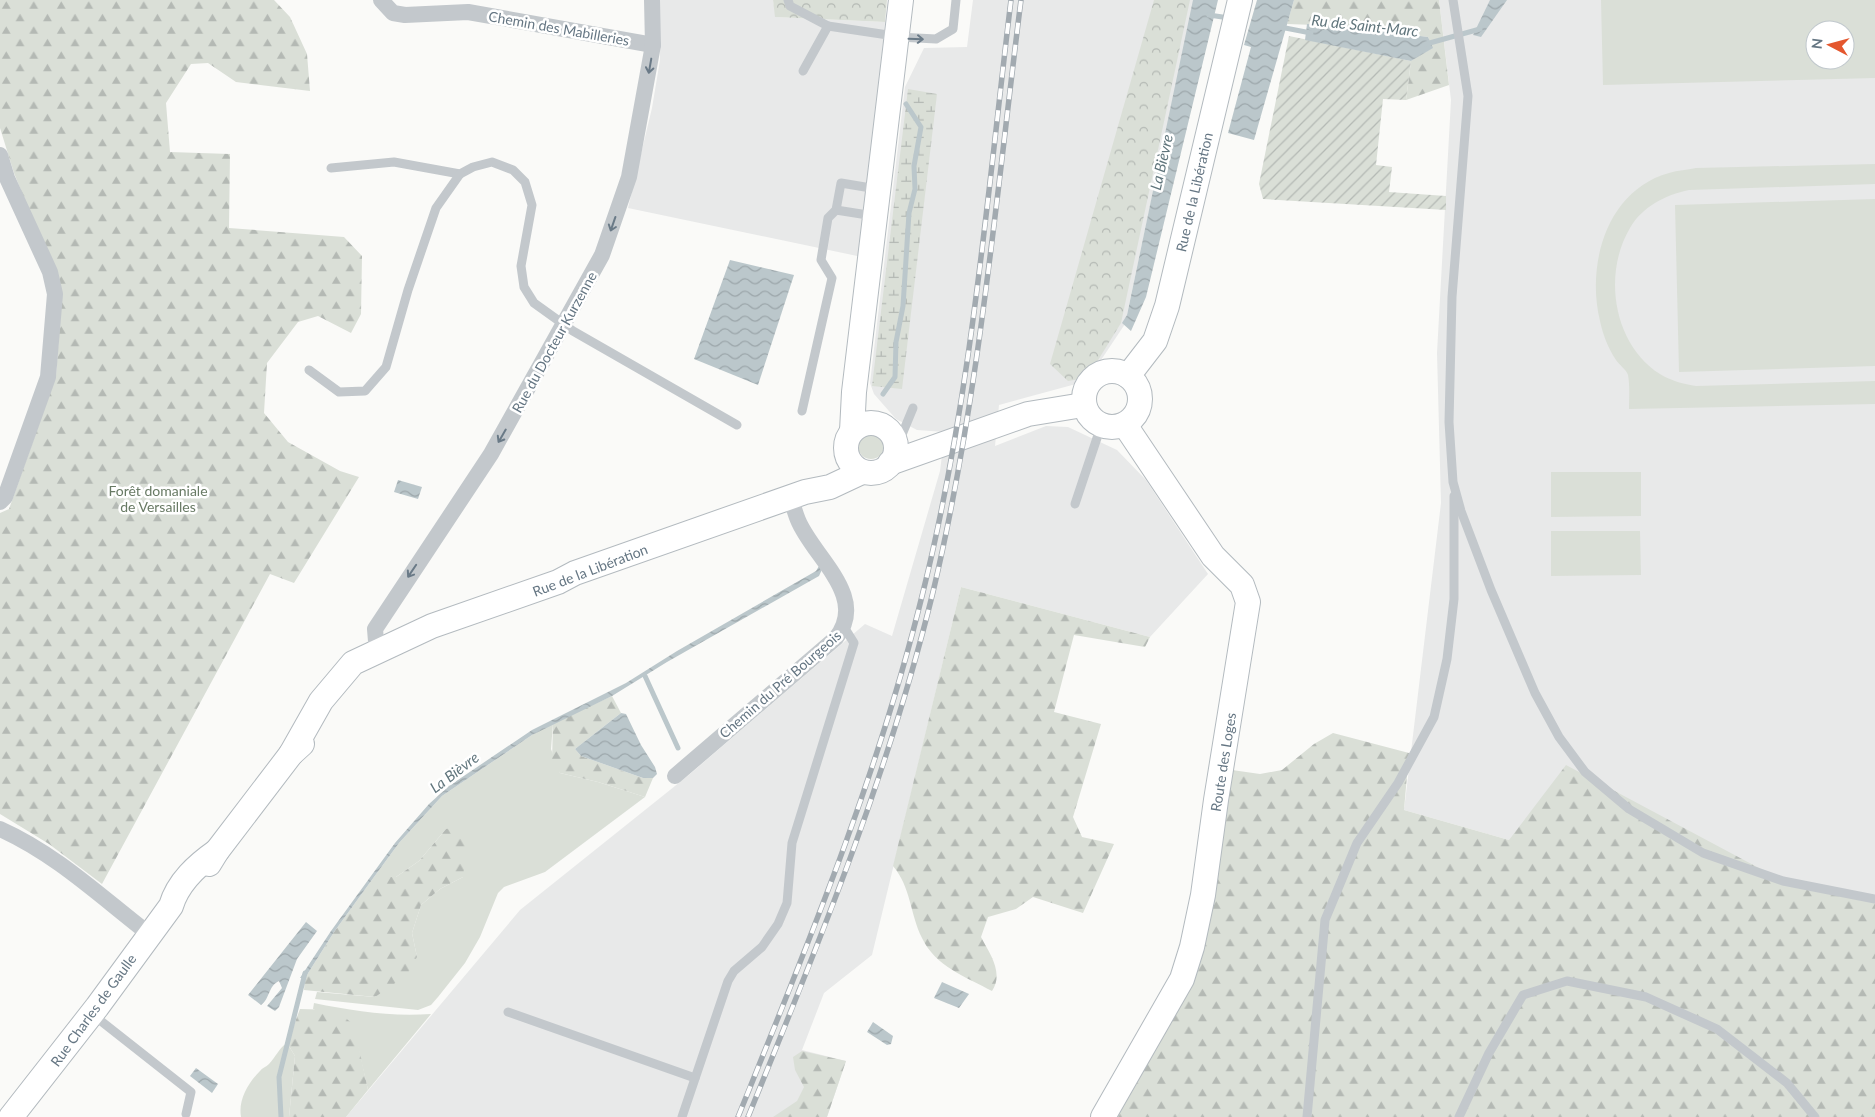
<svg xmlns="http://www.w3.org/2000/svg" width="1875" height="1117" viewBox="0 0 1875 1117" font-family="Lato,sans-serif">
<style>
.built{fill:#e8e9e9;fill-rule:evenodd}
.grass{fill:#dadfd7;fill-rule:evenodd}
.forest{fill:url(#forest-firs)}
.wetland{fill:url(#wetland-marsh)}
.park{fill:url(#park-crowns)}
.garden{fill:url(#garden-furrows)}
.water{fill:url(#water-waves)}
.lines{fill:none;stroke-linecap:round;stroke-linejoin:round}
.stream{stroke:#bbc7cb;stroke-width:5}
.secondary-casing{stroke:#b3babf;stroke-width:26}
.lane{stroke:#c3c8cc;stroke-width:9}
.street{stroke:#c3c8cc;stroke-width:16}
.secondary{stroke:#fff;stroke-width:24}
.rail-casing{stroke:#a2aab0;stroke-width:5.5}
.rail{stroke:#fff;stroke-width:4;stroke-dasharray:11;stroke-linecap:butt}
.oneway{stroke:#6a7a87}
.labels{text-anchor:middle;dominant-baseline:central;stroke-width:5;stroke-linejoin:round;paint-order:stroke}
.street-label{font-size:14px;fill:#657683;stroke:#fff}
.park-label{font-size:14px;fill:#687a64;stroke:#fff}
.water-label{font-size:15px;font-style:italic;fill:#60757c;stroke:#fff}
</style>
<defs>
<pattern id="forest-firs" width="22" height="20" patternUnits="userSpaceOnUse" patternTransform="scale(1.25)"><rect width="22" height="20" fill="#dadfd7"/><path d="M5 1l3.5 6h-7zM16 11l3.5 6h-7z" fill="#b4b9b4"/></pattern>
<pattern id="wetland-marsh" width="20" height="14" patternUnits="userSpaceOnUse" patternTransform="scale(1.25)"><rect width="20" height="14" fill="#dadfd7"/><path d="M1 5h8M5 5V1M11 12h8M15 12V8" fill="none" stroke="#b4b9b4"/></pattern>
<pattern id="park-crowns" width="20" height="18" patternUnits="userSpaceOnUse" patternTransform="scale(1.25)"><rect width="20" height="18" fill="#dadfd7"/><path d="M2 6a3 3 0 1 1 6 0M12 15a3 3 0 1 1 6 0" fill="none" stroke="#b4b9b4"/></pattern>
<pattern id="garden-furrows" width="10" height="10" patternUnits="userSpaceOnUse" patternTransform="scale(1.25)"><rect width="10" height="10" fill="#dadfd7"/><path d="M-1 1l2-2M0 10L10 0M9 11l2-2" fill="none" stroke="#b4b9b4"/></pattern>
<pattern id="water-waves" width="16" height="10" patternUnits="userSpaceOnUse" patternTransform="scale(1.25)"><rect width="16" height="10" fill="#bbc7cb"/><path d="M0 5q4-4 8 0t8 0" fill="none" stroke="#9ca6aa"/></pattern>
</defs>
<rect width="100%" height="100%" fill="#fafaf8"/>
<g class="built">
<path d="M660 0H773L776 17 885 22 862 257 628 208 652 108 660 60Z"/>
<path d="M973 0H1194L1125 324 1087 381 999 405 995 446 1046 426 1068 427 1117 450 1146 480 1208 574 1150 637 961 587 872 955 824 993 802 1050 846 1061 827 1117H346L520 910 690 774 865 624 892 636 940 471 945 432 917 430 896 419 874 394 870 383 905 87 924 48 967 47Z"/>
<path d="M1439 0H1875V896L1509 840 1404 810 1441 503 1437 353 1451 100ZM1815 30H1845V60H1815Z"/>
</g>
<g class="grass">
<path d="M1601 0H1875V78L1603 85ZM1815 30H1845V60H1815Z"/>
<path d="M1875 164V184L1689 190C1665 195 1642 207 1630 228 1602 275 1614 345 1660 374 1671 381 1684 384 1696 386L1875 381V404L1629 409C1629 399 1630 385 1628 375 1626 369 1619 365 1616 360 1608 348 1603 335 1600 321 1586 264 1607 190 1669 173 1678 170 1687 170 1696 168Z"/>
<path d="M1875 199V366L1679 372 1675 205Z"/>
<circle cx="871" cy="446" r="13"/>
<path d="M1551 472H1641V516L1551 517Z"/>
<path d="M1551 531H1640L1641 575 1551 576Z"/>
<path d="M553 723 551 749 560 773 598 782 645 797 545 872 504 887 498 893 480 937 465 963 438 997 431 1005 418 1010 315 999 317 992 375 997 417 957 412 933 421 905 440 889 463 877 446 829 419 861 396 877H374L399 843 442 796 532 735Z"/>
<path d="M314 1003C353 1011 391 1017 431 1014L368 1090 353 1025 313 1009Z"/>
<path d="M287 1043 295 1056 289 1117H241C238 1100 248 1083 260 1071 262 1068 266 1067 269 1064 276 1057 278 1049 287 1043Z"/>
</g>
<g class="forest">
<path d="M0 0H274L290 17 307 54 310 91 236 82 208 63 191 64 166 103 170 152 230 154 229 228 344 237 362 256 361 314 351 333 318 316 298 322 267 363 264 413 288 442 340 471 359 477 294 583 270 574 102 884 49 844 0 814V513L9 509 56 376 62 292 14 173 0 128Z"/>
<path d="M1294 0H1439L1449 85 1406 100 1411 61 1432 48 1428 37 1343 26 1287 24Z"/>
<path d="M961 587 1150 637 1145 647 1074 635 1054 712 1101 724 1073 817 1082 837 1114 844 1083 913 1033 897 1016 909 988 917 981 937C990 954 1004 973 992 991 966 977 935 966 922 938 910 914 911 887 893 866Z"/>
<path d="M612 696 621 713 575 749 581 756 643 778H653L645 797 598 782 560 773 552 761 553 723Z"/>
<path d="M1333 733 1409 753 1404 810 1509 840 1566 765 1772 875 1875 896V1117H1112L1167 1022 1225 769 1260 774 1282 770 1314 744Z"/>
<path d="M464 826 469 833 463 877 440 889 421 905 412 933 417 957 407 975 375 997 304 990 305 978 334 932 374 877H396L419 861 446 829Z"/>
<path d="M300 1009 336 1010 354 1025 368 1090 346 1117H289L295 1056 287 1043Z"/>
<path d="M802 1051 846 1061 827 1117H773L797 1101 804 1087 795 1070 793 1057Z"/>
</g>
<path class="wetland" d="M908 89 937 94 902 389 872 386Z"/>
<g class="park">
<path d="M773 0H887L885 22 775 17Z"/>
<path d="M1154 0H1190L1121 323 1087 378 1068 381 1050 364Z"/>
</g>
<path class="garden" d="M1289 36 1411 61 1406 100 1383 99 1376 165 1392 167 1389 192 1446 196V210L1263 199 1259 184Z"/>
<g class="water">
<path d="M1193 0H1218L1146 297 1131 331 1122 323 1127 315Z"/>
<path d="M1257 0H1294L1254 140 1228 133 1251 47 1244 45Z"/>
<path d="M1490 0H1507L1481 37 1473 35Z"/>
<path d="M1307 24 1343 26 1428 37 1433 48 1411 61 1305 40Z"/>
<path d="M730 260 794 275 758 385 694 359Z"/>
<path d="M398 480 422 487 418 499 394 492Z"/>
<path d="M822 561 824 565 819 576 667 662 612 696 532 735 442 796 399 843 374 877 334 932 305 978H300L331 931 395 843 429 804 449 786 532 730 626 683 677 651 816 571Z"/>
<path d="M621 713 626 714 641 745 655 767 657 774 653 778H643L581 756 575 749Z"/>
<path d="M306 922 317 931 297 959 279 1007 275 1011 267 1006 282 988 279 981C268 986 270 999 261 1005L248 995Z"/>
<path d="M942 982 969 994 959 1008 934 998Z"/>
<path d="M873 1022 893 1036 891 1044 887 1045 867 1032Z"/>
<path d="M196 1068 218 1084 212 1093 190 1076Z"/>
</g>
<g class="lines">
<g class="stream">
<path d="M1209 15 1229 18"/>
<path d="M1280 27 1311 33"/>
<path d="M1426 44 1480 29"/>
<path d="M883 394 895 377 896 342 903 306 909 213 915 189 914 166 921 127 906 104"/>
<path d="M645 676 678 748"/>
<path d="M281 1117 279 1077 305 973"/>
</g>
<defs>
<g id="secondary">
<circle cx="1112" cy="399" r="28"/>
<path d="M1128 376 1155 341 1167 306 1240 0"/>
<circle cx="871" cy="448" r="25"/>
<path d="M852 431 854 392 901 0"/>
<path d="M890 463 1028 414 1083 405"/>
<path d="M291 754 321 701 353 663 432 626 558 582 575 573 805 492 830 487 862 472"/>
<path d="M209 864 217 851 291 754 302 744"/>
<path d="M11 1117 97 1007 171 906C178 882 197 865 217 851"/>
<path d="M1103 1117 1182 979 1192 947 1203 895 1216 800 1248 602 1242 585 1213 556 1125 425"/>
</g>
</defs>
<use href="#secondary" class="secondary-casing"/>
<g class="lane">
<path d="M788 0 790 6 828 26"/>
<path d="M1453 0 1468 96 1452 297 1449 422 1453 482 1461 511 1491 590 1535 693 1559 737 1585 772 1629 809 1703 853 1783 881 1875 899"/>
<path d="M898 37 936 39 953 29 956 0"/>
<path d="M803 71 828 26 888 35"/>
<path d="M331 168 394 162 460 174 473 167 492 162 513 170 525 182 532 205 521 266 524 287 534 303 573 331 737 425"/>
<path d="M836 210 874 216"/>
<path d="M309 370 339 392 365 391 386 367 408 290 436 208 460 174"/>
<path d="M802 411 832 278 821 260 828 218 836 210 841 183 877 189"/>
<path d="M901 437 913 408"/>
<path d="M1075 504 1101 426"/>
<path d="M508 1012 695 1078"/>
<path d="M92 1014 191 1092 186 1114"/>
<path d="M682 1117 728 981 734 971 762 947 778 924 787 903 792 843 854 643 844 627"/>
<path d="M1307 1117 1325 920 1357 843 1398 783 1434 717 1447 659 1454 599V496"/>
<path d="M1459 1117 1489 1053 1523 995 1567 981 1646 997 1717 1029 1787 1083 1815 1117"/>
</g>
<g class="street">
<path d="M381 0 393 13 405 15 468 12 653 45"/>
<path d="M0 155 7 178 50 272 55 294 48 377 5 497 0 502"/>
<path d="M377 653 375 629 491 454 602 255 629 177 653 45 652 0"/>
<path d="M675 776 836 638C869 596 813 557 798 520 795 513 793 505 791 498"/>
<path d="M0 829C56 854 101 897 149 934"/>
</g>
<use href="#secondary" class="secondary"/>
<defs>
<g id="rail">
<path d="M738 1117C808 944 879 773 923 592 971 398 987 198 1011 0"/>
<path d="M748 1117C818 945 889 773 933 592 979 398 996 198 1021 0"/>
</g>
</defs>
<use href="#rail" class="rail-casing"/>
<use href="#rail" class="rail"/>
</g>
<defs><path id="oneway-shaft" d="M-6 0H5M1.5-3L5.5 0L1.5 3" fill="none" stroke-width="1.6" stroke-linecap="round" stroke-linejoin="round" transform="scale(1.25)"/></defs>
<g class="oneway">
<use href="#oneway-shaft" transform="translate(916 39) rotate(2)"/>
<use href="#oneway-shaft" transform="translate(650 66) rotate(100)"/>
<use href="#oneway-shaft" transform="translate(613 224) rotate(109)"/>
<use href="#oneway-shaft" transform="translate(502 436) rotate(120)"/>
<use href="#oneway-shaft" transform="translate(412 571) rotate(124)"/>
</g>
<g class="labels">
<g class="street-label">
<text transform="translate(559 28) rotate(10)">Chemin des Mabilleries</text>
<text transform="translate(1194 192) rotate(-77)">Rue de la Libération</text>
<text transform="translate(554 342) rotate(-61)">Rue du Docteur Kurzenne</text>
<text transform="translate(590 570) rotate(-21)">Rue de la Libération</text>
<text transform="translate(780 684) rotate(-41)">Chemin du Pré Bourgeois</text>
<text transform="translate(1223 762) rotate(-81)">Route des Loges</text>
<text transform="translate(93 1010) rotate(-54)">Rue Charles de Gaulle</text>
</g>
<g class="park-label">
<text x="158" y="490">Forêt domaniale<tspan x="158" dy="16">de Versailles</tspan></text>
</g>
<g class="water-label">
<text transform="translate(1365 25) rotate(6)">Ru de Saint-Marc</text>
<text transform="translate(1161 162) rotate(-77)">La Bièvre</text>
<text transform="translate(454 772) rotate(-37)">La Bièvre</text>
</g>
</g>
<g transform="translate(1830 45) rotate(276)"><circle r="24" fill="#ffffff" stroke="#c1c8cd"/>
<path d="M0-4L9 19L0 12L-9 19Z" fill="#e4572e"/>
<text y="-8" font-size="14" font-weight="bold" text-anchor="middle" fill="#657683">N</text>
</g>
</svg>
